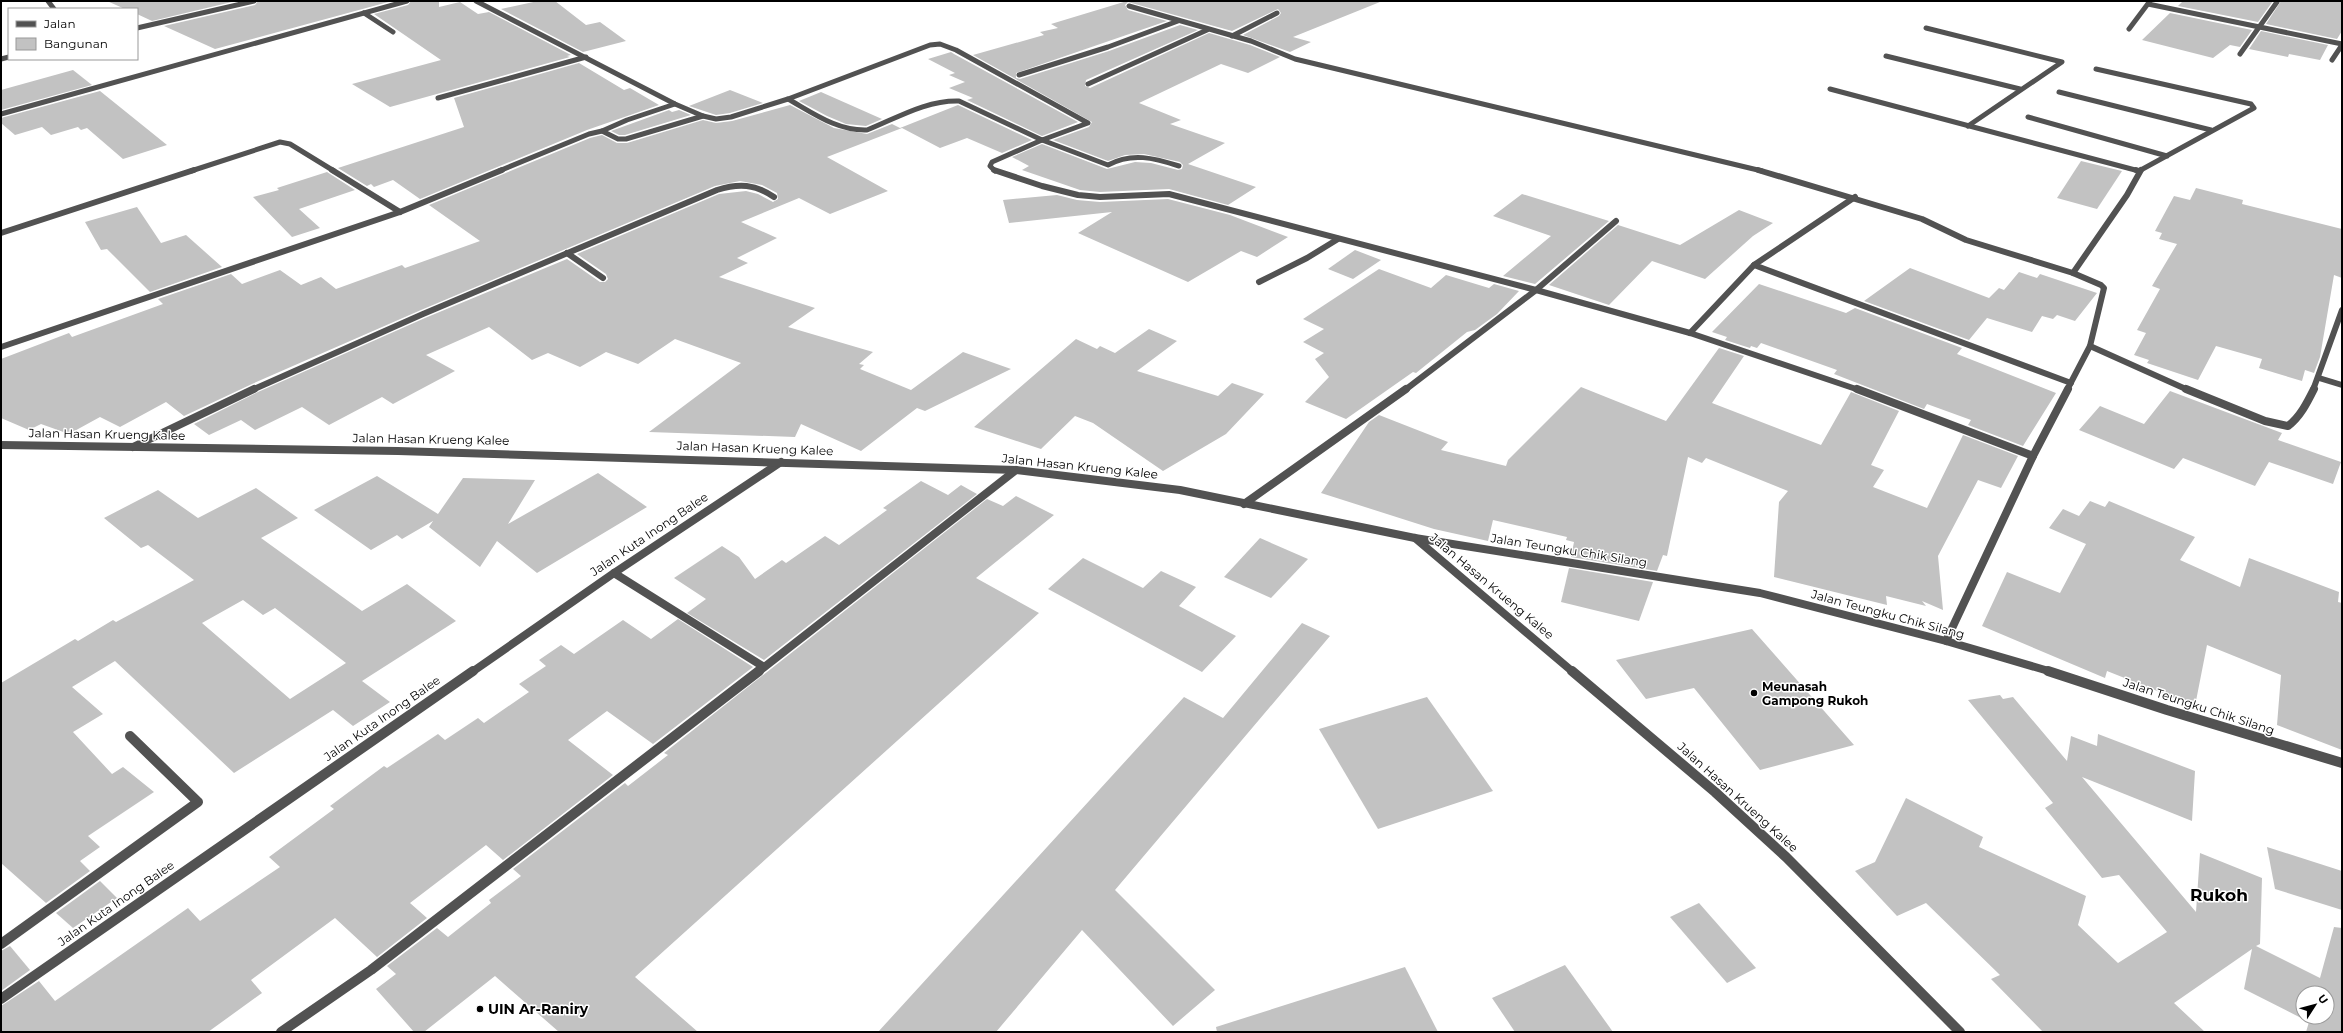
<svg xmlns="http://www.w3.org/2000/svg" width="2343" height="1033" viewBox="0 0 2343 1033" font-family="Montserrat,sans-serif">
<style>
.building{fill:#c2c2c2;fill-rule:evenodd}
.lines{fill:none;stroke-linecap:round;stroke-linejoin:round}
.minor-far3{stroke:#525252;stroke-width:5}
.minor-far2{stroke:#525252;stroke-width:6}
.minor-far1{stroke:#525252;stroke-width:8}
.minor{stroke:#525252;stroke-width:10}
.tertiary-far1{stroke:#525252;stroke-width:8}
.tertiary{stroke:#525252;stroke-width:10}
.poi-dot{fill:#000;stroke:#fff;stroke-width:1.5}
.labels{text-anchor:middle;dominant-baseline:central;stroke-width:3;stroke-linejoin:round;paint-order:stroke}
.street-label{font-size:12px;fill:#000;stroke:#fff}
.poi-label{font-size:12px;font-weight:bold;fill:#000;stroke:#fff;text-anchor:start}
.near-poi-label{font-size:14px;font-weight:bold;fill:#000;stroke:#fff;text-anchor:start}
.near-quarter-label{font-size:17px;font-weight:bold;fill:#000;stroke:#fff}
</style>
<rect width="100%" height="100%" fill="#fff"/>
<g class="building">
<path d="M107 1H236L152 21 137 14V9H125Z"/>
<path d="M258 1H392L215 49 164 26 255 5Z"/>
<path d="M411 1H439V7L460 2 478 14 489 12 571 55 567 56 570 57 390 107 352 84 441 60 374 14 408 5Z"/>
<path d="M538 1H555L586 25 600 22 626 41 583 52 501 9Z"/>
<path d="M1127 1H1380V2L1293 37 1311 42 1290 52 1243 35 1279 16 1281 13 1278 9 1232 31 1128 2 1125 5 1128 10 1167 21 1016 73V78L1020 79 1109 51 1180 25 1198 30 1086 80 1085 86 1090 88 1209 33 1250 45 1280 57 1248 73 1221 64 1139 103 1181 120 1170 124 1225 143 1188 164 1256 187 1228 205 1169 189 1100 192 1080 190 1022 170 1029 166 1012 157 1042 144 1107 169 1135 162 1151 163 1178 170 1182 169 1183 165 1180 162 1144 154 1125 155 1108 161 1053 140 1089 127 1092 122 973 55 1044 35 1040 32 1058 28 1051 24Z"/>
<path d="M2183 1H2273L2258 22 2178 6Z"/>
<path d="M2281 1H2342V31L2337 39 2266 24Z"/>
<path d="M2170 13 2252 30 2240 47 2230 45 2213 58 2142 40Z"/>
<path d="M2261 31 2328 45 2320 60 2289 54 2288 57 2249 49Z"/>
<path d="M951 52 954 54 1078 122 1042 136 967 100 973 98 949 88 965 82 949 75 955 73 928 59Z"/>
<path d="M579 63 624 90 630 88 659 105 587 130 420 199 393 180 374 187 371 184 367 186 338 168 464 127 454 98Z"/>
<path d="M73 70 92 85 1 110V90Z"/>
<path d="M730 90 763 103 730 113 716 115 689 106Z"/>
<path d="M100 91 167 145 123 159 87 128 81 130 78 127 51 135 42 127 15 135 1 123V118Z"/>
<path d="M821 92 882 119 866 126 846 124 827 116 799 101Z"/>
<path d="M790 105 834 128 867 134 892 124 900 128 958 105 1032 140 1002 153 967 138 940 148 902 128 827 157 888 191 830 214 799 198 741 222 777 238 737 258 748 263 719 277 815 308 788 327 873 352 859 364 864 365 860 369 911 390 963 352 1011 369 925 411 917 408 861 451 801 424 795 437 649 432 741 363 675 339 638 364 606 352 580 367 548 353 532 360 489 327 426 355 455 371 393 404 382 397 329 425 302 407 255 430 241 420 209 435 194 424 258 392 425 318 567 259 600 282H605L608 279 606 274 577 254 719 194 746 191 758 194 773 202 778 199 777 193 762 185 740 181 715 186 421 310 252 384 184 416 166 402 120 427 100 417 69 434 41 424 29 430 1 418V359L69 333 72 337 163 304 158 299 231 274 242 284 280 270 301 285 321 277 336 289 402 265 405 268 480 241 429 205 590 138 602 135 617 143H627L703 120 716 123 732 121Z"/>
<path d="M669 110 672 112 679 110 691 115 625 135H619L611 131Z"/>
<path d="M2081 161 2122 171 2097 209 2057 198Z"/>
<path d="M327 172 355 190 299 209 320 228 292 237 253 197 279 190 277 188Z"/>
<path d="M2196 188 2243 200 2242 204 2342 229V278L2334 275 2320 357 2314 373 2305 370 2302 381 2259 368 2262 359 2216 346 2198 380 2147 363 2149 360 2134 355 2146 333 2137 330 2160 289 2152 286 2177 244 2159 239 2162 233 2155 231 2174 196 2190 200Z"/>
<path d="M1522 194 1609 221 1535 284 1503 276 1551 236 1493 216Z"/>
<path d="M1057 195 1077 200 1100 202 1168 199 1230 215 1288 237 1257 257 1241 251 1188 282 1078 233 1112 212 1009 223 1003 200Z"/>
<path d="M137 207 161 243 186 235 222 267 150 292 107 249 101 250 85 222Z"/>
<path d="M1739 210 1773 223 1753 236 1705 279 1652 261 1609 305 1549 285 1618 225 1680 245Z"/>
<path d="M1355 250 1381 260 1353 279 1328 269Z"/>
<path d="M1910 268 1989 298 1999 288 2004 290 2019 272 2037 278 2040 274 2097 293 2075 321 2057 315 2053 319 2042 316 2032 332 1987 318 1969 340 1864 301Z"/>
<path d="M1379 269 1431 288 1446 275 1489 288 1494 284 1519 291 1497 314 1475 330 1467 332 1416 373 1413 372 1346 419 1305 402 1329 377 1315 359 1324 353 1303 342 1324 329 1303 319Z"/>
<path d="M1759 284 1846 313 1855 308 1962 348 1957 354 2056 393 2023 446 1968 425 1971 420 1927 404 1924 409 1834 374 1837 370 1761 343 1757 348 1751 346 1750 348 1725 340 1727 337 1712 332Z"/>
<path d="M1149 329 1177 341 1137 371 1218 396 1232 383 1264 394 1226 434 1163 471 1093 423 1075 416 1041 449 974 427 1076 339 1097 349 1100 346 1115 353Z"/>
<path d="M1719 348 1744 356 1712 403 1821 445 1851 392 1899 411 1871 465 1884 470 1873 487 1927 508 1963 435 2018 456 2001 488 1978 480 1938 556 1943 610 1922 601 1926 606 1886 596 1887 605 1774 577 1779 502 1788 491 1706 458 1702 463 1688 457 1667 556 1663 555 1657 571 1571 557 1574 542 1566 540 1567 537 1493 520 1488 541 1434 529 1321 493 1369 422 1379 415 1448 442 1441 450 1506 466 1508 460 1581 387 1666 421Z"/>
<path d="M2170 391 2282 433 2278 440 2341 462 2333 484 2269 462 2255 486 2183 458 2174 469 2079 430 2100 406 2144 424Z"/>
<path d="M598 473 647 507 537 573 497 541 480 567 429 527 433 521 402 539 397 535 371 550 314 510 377 476 438 514 463 478 535 480 508 524Z"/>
<path d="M921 481 948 495 961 485 977 494 764 660 687 613 706 599 674 578 722 546 739 557 755 579 782 560 786 563 825 536 839 545 887 510 883 508Z"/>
<path d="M256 488 298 518 261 538 362 611 407 584 456 621 362 681 390 702 353 726 333 710 234 773 115 661 72 687 103 714 73 732 112 774 123 767 154 792 88 836 100 847 80 861 90 871 46 903 1 863V683L75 639 78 641 113 620 116 622 194 580 148 545 141 548 104 518 158 490 198 518ZM243 600 263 615 275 608 346 663 290 699 202 623Z"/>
<path d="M1016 496 1054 515 976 578 1039 613 635 977 698 1032H559L495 976 424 1032H414L376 989 396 974 387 966 437 928 448 937 491 903 489 900 521 876 513 869 625 783 628 786 668 755 664 753 987 499 1003 506Z"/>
<path d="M2090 501 2105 507 2109 501 2195 537 2180 560 2240 587 2249 558 2339 592 2338 602 2342 603V750L2277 725 2281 675 2207 645 2195 706 2107 671 2105 678 1982 626 2007 572 2060 593 2086 544 2049 528 2063 509 2079 516Z"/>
<path d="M1260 538 1308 559 1271 598 1224 577Z"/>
<path d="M1083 558 1143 588 1161 571 1196 587 1179 606 1236 636 1202 672 1048 589Z"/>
<path d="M1569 568 1653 582 1639 621 1561 602Z"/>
<path d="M678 619 753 667 653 744 607 711 568 740 613 775 503 860 486 845 410 903 427 918 377 957 335 918 251 980 262 993 208 1032H1V1006L39 981 55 1001 188 908 200 921 280 867 269 857 334 809 330 806 384 766 387 768 438 734 445 740 478 718 484 723 529 692 519 684 546 666 539 660 561 645 574 654 623 620 651 639Z"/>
<path d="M1302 623 1330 636 1115 890 1215 990 1173 1026 1082 930 996 1032H878L1184 697 1223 718Z"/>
<path d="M1752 629 1854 745 1760 770 1694 688 1646 699 1616 660Z"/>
<path d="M2000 695 2003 699 2013 697 2067 761 2071 736 2097 746 2098 734 2195 771 2192 821 2082 777 2196 912 2200 853 2262 878 2260 944 2256 946 2320 978 2334 927 2342 928V1032H2306L2309 1022 2244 989 2252 949 2174 1003 2205 1032H2043L1991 979 2000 975 1926 903 1897 916 1855 871 1875 862 1906 798 1983 837 1979 847 2086 896 2078 925 2118 963 2167 932 2119 875 2102 878 2045 808 2053 803 1968 700ZM2303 993H2327V1017H2303Z"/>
<path d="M1427 697 1493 791 1378 829 1319 729Z"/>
<path d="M2267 847 2342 871V910L2275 889Z"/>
<path d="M100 881 117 898 73 928 56 913Z"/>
<path d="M1699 903 1756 968 1727 983 1670 917Z"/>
<path d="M10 946 30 970 1 991V951Z"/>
<path d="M1565 965 1613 1032H1515L1492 998Z"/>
<path d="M1405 967 1438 1032H1217L1216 1027Z"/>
</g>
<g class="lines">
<g class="minor-far3">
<path d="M48 1 54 9"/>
<path d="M476 1 675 104 703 116 716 119 731 117 788 99 930 45 940 44 956 50 1088 123 1042 140"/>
<path d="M2148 4 2342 44"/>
<path d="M1129 6 1251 41 1295 59 1762 171"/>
<path d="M364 13 393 32"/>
<path d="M137 28 254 1"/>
<path d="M1926 28 2062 62 1968 126"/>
<path d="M2129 29 2150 1"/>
<path d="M1232 36 1277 13"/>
<path d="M2240 54 2277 2"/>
<path d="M1886 56 2020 89"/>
<path d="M1 59 9 57"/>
<path d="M2332 60 2342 45"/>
<path d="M2096 69 2251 104 2254 108 2139 171"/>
<path d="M1019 75 1108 47 1178 21"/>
<path d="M1088 84 1207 30"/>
<path d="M1830 89 2139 171"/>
<path d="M2059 92 2211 130"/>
<path d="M438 98 586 57"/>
<path d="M788 99C813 113 837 131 867 130 897 118 926 100 959 101L1042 140 992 162 990 166 995 171"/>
<path d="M1 114 407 1"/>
<path d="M2028 117 2167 156"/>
<path d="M602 131 627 120 675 104"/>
<path d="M1042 140 1108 165C1132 152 1154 158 1179 166"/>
<path d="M191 171 280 142 290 144 334 171"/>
<path d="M499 171 589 134 602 131 618 139H626L703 116"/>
</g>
<g class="minor-far2">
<path d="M332 170 400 212"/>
<path d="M994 170 1042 186 1078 195 1100 197 1169 194 1536 290 1690 333 1859 390"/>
<path d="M1758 170 1922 219 1966 240 2073 273 2101 285 2104 288 2090 346 2067 390"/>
<path d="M2136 170 2139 171"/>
<path d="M1855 197 1754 265 2071 383"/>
<path d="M1 233 194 170"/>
<path d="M567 253 603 278"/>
<path d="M2073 273 2127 195 2141 170"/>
<path d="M1259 282 1307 258 1338 239"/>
<path d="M1690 333 1754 265"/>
<path d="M2090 346 2188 390"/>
<path d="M1 347 400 212 502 170"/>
<path d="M2319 378 2342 385"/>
<path d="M252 390 423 314 717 190C739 183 755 184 774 197"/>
<path d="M1405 390 1536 290 1616 221"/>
<path d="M2313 390 2342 310"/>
</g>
<g class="minor-far1">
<path d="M1857 389 2033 456"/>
<path d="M2186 389 2265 421 2288 426C2300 417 2307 403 2314 389"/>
<path d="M133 447 254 389"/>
<path d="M1244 504 1406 389"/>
<path d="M1415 538 1573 672"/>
<path d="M614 573 764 667"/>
<path d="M1946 641 2033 456 2068 389"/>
<path d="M472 672 614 573 781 462"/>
<path d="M758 672 1016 470"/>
</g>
<g class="minor">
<path d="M1572 671 1715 792 1786 857 1960 1032"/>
<path d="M1 944 198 802 130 736"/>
<path d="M1 999 473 671"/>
<path d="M281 1032 371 970 759 671"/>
</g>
<path class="tertiary-far1" d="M1 445 398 451 1016 470 1180 490 1415 538 1760 593 1946 641 2052 672"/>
<path class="tertiary" d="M2048 671 2167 710 2342 763"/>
</g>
<g class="poi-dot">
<circle cx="1754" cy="693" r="4"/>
<circle cx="480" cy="1009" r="4"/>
</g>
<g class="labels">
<g class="street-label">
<text transform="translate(107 434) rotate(1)">Jalan Hasan Krueng Kalee</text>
<text transform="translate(431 439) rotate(1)">Jalan Hasan Krueng Kalee</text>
<text transform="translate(755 448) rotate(2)">Jalan Hasan Krueng Kalee</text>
<text transform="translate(1080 466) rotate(6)">Jalan Hasan Krueng Kalee</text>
<text transform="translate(649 534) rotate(-34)">Jalan Kuta Inong Balee</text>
<text transform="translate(1569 550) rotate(9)">Jalan Teungku Chik Silang</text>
<text transform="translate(1492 586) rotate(40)">Jalan Hasan Krueng Kalee</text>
<text transform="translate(1888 614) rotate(15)">Jalan Teungku Chik Silang</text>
<text transform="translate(2199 706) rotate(18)">Jalan Teungku Chik Silang</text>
<text transform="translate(382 718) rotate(-35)">Jalan Kuta Inong Balee</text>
<text transform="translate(1738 797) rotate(42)">Jalan Hasan Krueng Kalee</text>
<text transform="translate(116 903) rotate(-35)">Jalan Kuta Inong Balee</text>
</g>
<g class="poi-label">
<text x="1762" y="686">Meunasah<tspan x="1762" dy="14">Gampong Rukoh</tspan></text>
</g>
<g class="near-poi-label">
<text x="488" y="1009">UIN Ar-Raniry</text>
</g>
<g class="near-quarter-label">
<text x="2219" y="895">Rukoh</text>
</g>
</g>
<rect width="2343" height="1033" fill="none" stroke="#000000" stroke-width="4"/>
<rect x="8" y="8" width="130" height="52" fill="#ffffff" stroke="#999999"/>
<rect x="16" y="21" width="20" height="6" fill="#525252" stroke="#999999"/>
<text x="44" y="28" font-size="12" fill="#000000">Jalan</text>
<rect x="16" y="38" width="20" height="12" fill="#c2c2c2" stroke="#999999"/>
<text x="44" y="48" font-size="12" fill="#000000">Bangunan</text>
<g transform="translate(2315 1005) rotate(54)"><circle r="19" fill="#ffffff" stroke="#999999"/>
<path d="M0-3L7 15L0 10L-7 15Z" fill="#000000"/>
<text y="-6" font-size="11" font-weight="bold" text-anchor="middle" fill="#000000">U</text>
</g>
</svg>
